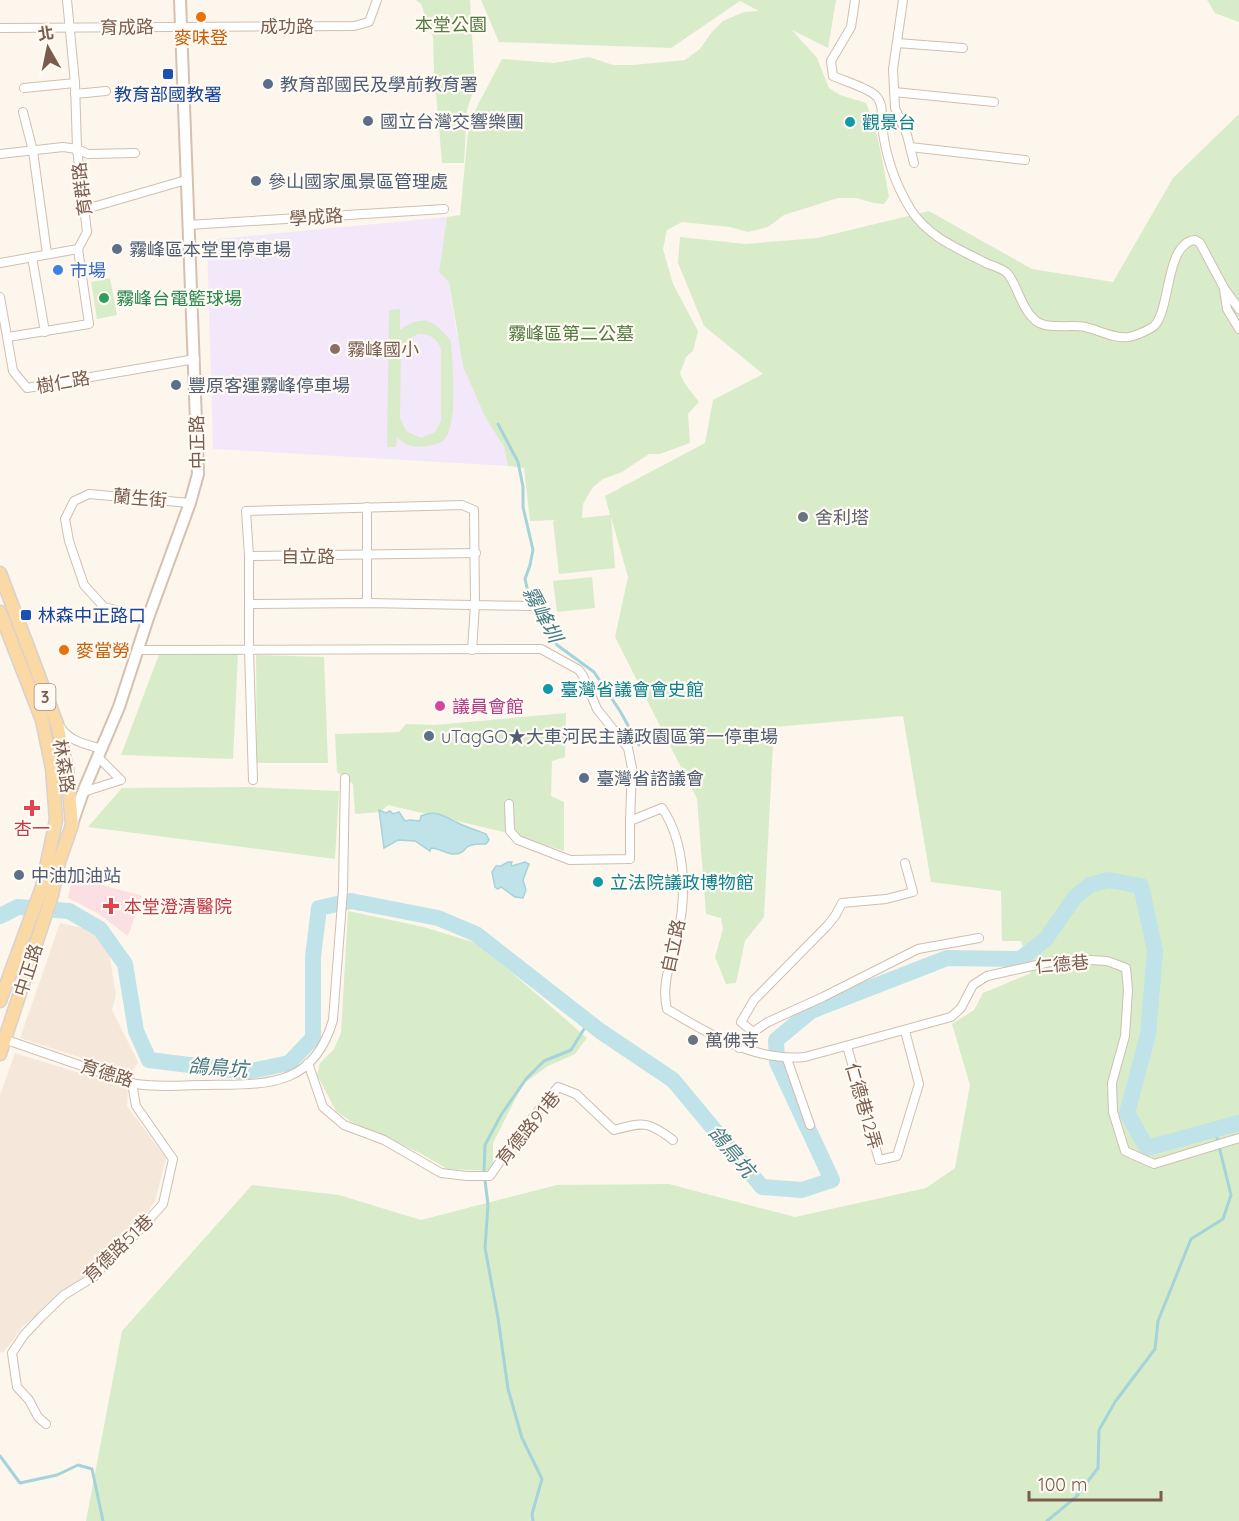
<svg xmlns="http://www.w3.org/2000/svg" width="1239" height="1521" viewBox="0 0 1239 1521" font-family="Quicksand,'Noto Sans TC',sans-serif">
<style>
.residential{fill:#f5e8da}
.education{fill:#f3e8fa}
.medical{fill:#fbdfe3}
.green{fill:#d8ecc9;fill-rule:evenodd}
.water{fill:#bfe3e8;stroke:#a5d3da;stroke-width:1.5}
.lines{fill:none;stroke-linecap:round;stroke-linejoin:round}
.stream{stroke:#a5d3da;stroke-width:3}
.river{stroke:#bfe3e8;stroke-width:16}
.street-casing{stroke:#d1beb0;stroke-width:10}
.secondary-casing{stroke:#d6c0b0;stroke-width:14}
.primary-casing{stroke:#dad1cd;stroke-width:15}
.street{stroke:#fff;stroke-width:8}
.secondary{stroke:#fff;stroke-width:10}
.primary{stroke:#fbd9a5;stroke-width:12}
.food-dot{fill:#e8710a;stroke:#fffaf3;stroke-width:2}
.transit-dot{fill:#1a4fb4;stroke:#fffaf3;stroke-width:2}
.service-dot{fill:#5c6f8a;stroke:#fffaf3;stroke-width:2}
.culture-dot{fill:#0f9aa8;stroke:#fffaf3;stroke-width:2}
.shop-dot{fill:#3f7fe0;stroke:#fffaf3;stroke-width:2}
.leisure-dot{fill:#2e9e5b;stroke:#fffaf3;stroke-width:2}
.education-dot{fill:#8d6e63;stroke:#fffaf3;stroke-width:2}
.worship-dot{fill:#6b7280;stroke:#fffaf3;stroke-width:2}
.hotel-dot{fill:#d1479c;stroke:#fffaf3;stroke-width:2}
.health-dot{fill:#e0444e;stroke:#fffaf3;stroke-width:2}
.labels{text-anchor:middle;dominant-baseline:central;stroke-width:4.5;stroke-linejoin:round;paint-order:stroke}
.shield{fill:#fffaf3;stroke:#a28b7f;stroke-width:1.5}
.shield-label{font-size:16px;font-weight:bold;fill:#7a5c4d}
.park-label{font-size:18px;fill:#537a41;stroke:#fffaf3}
.street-label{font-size:18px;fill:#7a5c4d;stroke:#fffaf3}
.food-label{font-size:18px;fill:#c56008;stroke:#fffaf3}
.service-label{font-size:18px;fill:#4e5e75;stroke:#fffaf3;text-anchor:start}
.transit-label{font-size:18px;fill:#164399;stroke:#fffaf3}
.culture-label{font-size:18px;fill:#0d838f;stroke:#fffaf3;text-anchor:start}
.shop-label{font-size:18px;fill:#366cbe;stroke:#fffaf3;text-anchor:start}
.leisure-label{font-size:18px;fill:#27864d;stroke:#fffaf3;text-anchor:start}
.education-label{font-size:18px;fill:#785e54;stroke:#fffaf3;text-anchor:start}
.worship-label{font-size:18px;fill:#5b616d;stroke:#fffaf3;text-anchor:start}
.hotel-label{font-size:18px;fill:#b23c85;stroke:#fffaf3;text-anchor:start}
.health-label{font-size:18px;fill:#be3a42;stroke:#fffaf3}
.water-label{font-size:20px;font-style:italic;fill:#437c86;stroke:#fffaf3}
</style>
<rect width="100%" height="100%" fill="#fdf6ec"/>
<g class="residential">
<path d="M60 923 92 930 100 936 109 952 116 995 112 1010 138 1062 131 1074 20 1038Z"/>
<path d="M15 1053 128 1088 127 1106 166 1158 155 1201 133 1233 109 1252 92 1274 72 1286 23 1326 3 1353 0 1352V1095Z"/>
</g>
<path class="education" d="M447 217 439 272 449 282 456 331 485 417 504 447 508 466 213 449 207 240Z"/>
<path class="medical" d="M73 877 142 896 128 936 99 914 68 898Z"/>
<g class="green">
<path d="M416 0H470L475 86 467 110 464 163H442L434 70 433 37 421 4Z"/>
<path d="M481 0H836L828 48 792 30 817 58 829 88 840 95 866 103C879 132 883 166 889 197L884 204 874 203 856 198H838L784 215 768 227 748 232 730 227 682 222 667 230 663 249 673 284 698 331 693 351 686 357 680 373C684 385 692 392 699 402L688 414 690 443 660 454H649L622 472 603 479 593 487 583 504 582 518 610 515 605 496 705 443 713 400 763 374 704 326 678 263 680 237 745 244 817 238 929 211 1032 269 1113 282 1173 178 1239 114V1521H86L122 1331 252 1185 339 1195 421 1220 557 1185 669 1184 795 1217 926 1188 955 1168 970 1085 952 1024 974 1010 983 993 1031 973 1021 941H1002L1001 891 931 882 903 716 774 727 764 917 745 941 736 983 726 984 715 957 723 929 721 918 706 914 697 799 615 637 628 577 611 517 615 568 559 574 553 521 556 520 530 521 524 468 508 466 504 447 485 417 463 366 449 282 439 272 447 217 460 215 469 122 502 59 554 63 589 57 613 65H633L685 60 700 49 711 33 723 21 744 12 759 11 740 1 671 48 499 42Z"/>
<path d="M1207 0H1239V22L1215 13Z"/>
<path d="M110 278 117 315 97 319 91 282Z"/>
<path d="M400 309V330C424 313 434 320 451 341 452 363 459 424 444 440 440 444 432 445 427 446 415 448 405 446 397 437L396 447H387L389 310ZM418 334C430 334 438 338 441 350V421L435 432 421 438 406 431 400 418 401 350 407 340Z"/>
<path d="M592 577 595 608 557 612 553 581Z"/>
<path d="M160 652 238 654 233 759 121 755Z"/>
<path d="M256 655 324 657 328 763H257Z"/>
<path d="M566 713 565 757 552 761 551 796 564 802V851L508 833 388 805 380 812 355 814 353 784 337 772 335 734 399 732 406 724 435 725Z"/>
<path d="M251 787 339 791 335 859 88 827 122 788Z"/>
<path d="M348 911 424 927 479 944 587 1038 575 1054 548 1066 523 1084 493 1143V1171L447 1169 420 1153 350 1121 336 1111 317 1075 320 1063 334 1049 341 1033Z"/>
</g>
<g class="water">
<path d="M379 810 386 813 390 811 393 814 399 812 405 821 410 820 420 821 421 816C436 809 445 817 458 823 467 828 477 830 486 834L489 840 486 844C479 844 473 843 467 847 464 850 464 852 460 853 449 857 441 848 431 848L430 851 415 841 398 840 384 848Z"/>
<path d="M508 862H512L511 864 512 866 525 862 529 864 523 880 526 890 523 898 515 897 501 887 498 889 495 887 492 872 496 866H501Z"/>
</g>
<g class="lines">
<g class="stream">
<path d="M498 424 518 462 523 487V507L533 550 530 565 525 579 528 592 536 606 539 616 557 645 594 672 620 711 639 745"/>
<path d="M0 1456 20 1483 57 1475 78 1465 92 1469 103 1521"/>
<path d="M533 1521 532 1514 542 1479 522 1438 508 1389 498 1318 485 1248 488 1205 484 1172 485 1145 501 1115 526 1079 544 1061 571 1050 589 1021"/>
<path d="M1047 1521 1076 1497 1098 1468 1099 1430 1115 1402 1155 1349 1158 1321 1191 1239 1223 1219 1231 1195 1215 1130"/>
</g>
<path class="river" d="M0 916 18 907 69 911 100 929 125 964 136 1031 149 1060 246 1072 289 1063 313 1038V957L319 908 351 901 438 918 476 934 600 1031 673 1080 762 1187 802 1190 832 1180 777 1062 776 1040 811 1011 947 958 1020 959 1045 940 1075 897 1090 885 1108 880 1141 886 1155 951 1148 1035 1127 1113 1147 1148 1239 1123"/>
<defs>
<g id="street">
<path d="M855 0 851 27 831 61 833 76C844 81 866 87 875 95 883 102 882 114 882 124 885 155 895 184 911 210 929 238 959 249 988 264 994 266 1004 269 1008 274 1018 287 1022 310 1036 321 1048 330 1071 324 1085 327 1099 330 1114 339 1129 337 1135 336 1149 330 1154 326 1171 310 1165 243 1195 240L1200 243 1224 288 1239 309"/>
<path d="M903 0 893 69 895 108 907 135 914 163"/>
<path d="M0 28 354 26 369 22 377 0"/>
<path d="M897 43 963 48"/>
<path d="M24 88 75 83"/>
<path d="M894 92 994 102"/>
<path d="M75 94 106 91"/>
<path d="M23 112 33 151 47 254"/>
<path d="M910 147 1025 160"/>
<path d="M0 154 63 147 77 149 88 154 135 153"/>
<path d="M86 209 186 180"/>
<path d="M188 225 444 209"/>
<path d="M32 257 45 332"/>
<path d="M0 263 78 249 87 232 77 149 75 83 67 0"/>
<path d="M1224 289 1227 309 1239 329"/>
<path d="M0 297 13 371 27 388 195 359"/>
<path d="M8 337 89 324 78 249"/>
<path d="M367 507V603"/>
<path d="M249 556 476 553"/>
<path d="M249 604 367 603 530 606"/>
<path d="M148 618 104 607 84 585 69 541 65 519 74 501 89 494 190 503"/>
<path d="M137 650 541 649 579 670 583 676 597 709 628 748 632 768 630 821"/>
<path d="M60 727C71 742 85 744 102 749"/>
<path d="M253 780 249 650V556L246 511 462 505 474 510 475 605 472 650"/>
<path d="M83 792 121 780 99 758"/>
<path d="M509 804 510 831 518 840 570 860 630 859V821L662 808C686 843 687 897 677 937 671 961 661 985 667 1009 708 1034 756 1062 805 1057L951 1017 961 1008 973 985 987 976 1050 962 1075 959 1107 961 1126 968 1128 990 1125 1036 1112 1083 1113 1112 1125 1151 1154 1164 1239 1138"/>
<path d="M753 1032 768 1022 823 997 918 949 979 938"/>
<path d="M1 1038C30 1048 59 1058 88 1068 102 1073 117 1080 131 1083 154 1088 181 1085 205 1085 265 1084 313 1089 333 1020L343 890 345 778"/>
<path d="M847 1046 879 1160 897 1156 919 1084 905 1031"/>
<path d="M739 1048 753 1032 741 1022 754 1000 827 926 835 916 842 903 886 899 913 892 905 863"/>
<path d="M787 1059 810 1125"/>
<path d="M308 1063 323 1107 344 1125 384 1140 441 1173 467 1176H490L519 1134 558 1087 576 1094 614 1130C643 1122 648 1121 673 1140"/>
<path d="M46 1424 38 1417 29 1400 17 1387 12 1353 24 1335 41 1317 64 1295 95 1276 112 1255 135 1235 163 1204 173 1159 136 1106 132 1083"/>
</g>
<path id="secondary" d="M72 824 83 792 119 707 148 618 190 503 198 474 180 0"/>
<g id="primary">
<path d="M0 573 57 724 67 769 72 825 59 862 52 895 0 1054"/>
<path d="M0 612 42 720 52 768 56 820 42 887 0 1001"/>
</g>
</defs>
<use href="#street" class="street-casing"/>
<use href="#secondary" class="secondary-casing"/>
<use href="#primary" class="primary-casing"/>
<use href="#street" class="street"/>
<use href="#secondary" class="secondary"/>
<use href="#primary" class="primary"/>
</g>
<g class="food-dot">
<circle cx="201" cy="17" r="6"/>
<circle cx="64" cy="650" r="6"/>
</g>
<g class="transit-dot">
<rect x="162" y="68" width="12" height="12" rx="3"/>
<rect x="20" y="609" width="12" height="12" rx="3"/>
</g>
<g class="service-dot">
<circle cx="268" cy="84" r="6"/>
<circle cx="368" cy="121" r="6"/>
<circle cx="256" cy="181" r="6"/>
<circle cx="117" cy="249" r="6"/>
<circle cx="176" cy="385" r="6"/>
<circle cx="429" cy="736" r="6"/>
<circle cx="584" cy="778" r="6"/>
<circle cx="19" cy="875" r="6"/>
</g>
<g class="culture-dot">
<circle cx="850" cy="122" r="6"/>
<circle cx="548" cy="689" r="6"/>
<circle cx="598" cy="882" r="6"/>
</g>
<circle class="shop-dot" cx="58" cy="270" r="6"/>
<circle class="leisure-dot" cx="104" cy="298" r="6"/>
<circle class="education-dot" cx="335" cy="349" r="6"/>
<g class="worship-dot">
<circle cx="803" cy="517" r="6"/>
<circle cx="693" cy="1040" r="6"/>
</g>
<circle class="hotel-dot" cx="440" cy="706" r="6"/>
<g class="health-dot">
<path d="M29 799h6v6h6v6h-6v6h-6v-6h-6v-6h6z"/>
<path d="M108 897h6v6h6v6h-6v6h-6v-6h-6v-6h6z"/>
</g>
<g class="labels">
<rect class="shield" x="34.5" y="684" width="21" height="26" rx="4.5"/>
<g class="shield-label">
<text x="45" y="697">3</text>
</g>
<g class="park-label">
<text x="451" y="24">本堂公園</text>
<text x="571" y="333">霧峰區第二公墓</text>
</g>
<g class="street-label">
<text x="287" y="26">成功路</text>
<text transform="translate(127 27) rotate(-1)">育成路</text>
<text transform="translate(82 189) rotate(-97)">育群路</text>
<text transform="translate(316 217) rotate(-4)">學成路</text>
<text transform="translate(63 382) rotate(-10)">樹仁路</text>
<text transform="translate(197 442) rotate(-91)">中正路</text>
<text transform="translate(140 498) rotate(5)">蘭生街</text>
<text x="308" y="556">自立路</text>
<text transform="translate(64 766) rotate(81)">林森路</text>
<text transform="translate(673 946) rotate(-78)">自立路</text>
<text transform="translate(1062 964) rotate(-5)">仁德巷</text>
<text transform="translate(28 970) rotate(-72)">中正路</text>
<text transform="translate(107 1073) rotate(17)">育德路</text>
<text transform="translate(864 1106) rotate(74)">仁德巷12弄</text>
<text transform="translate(528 1128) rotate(-51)">育德路91巷</text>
<text transform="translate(118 1248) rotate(-44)">育德路51巷</text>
</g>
<g class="food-label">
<text x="201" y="37">麥味登</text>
<text x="76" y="650" text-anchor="start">麥當勞</text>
</g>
<g class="service-label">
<text x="280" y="84">教育部國民及學前教育署</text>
<text x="380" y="121">國立台灣交響樂團</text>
<text x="268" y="181">參山國家風景區管理處</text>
<text x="129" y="249">霧峰區本堂里停車場</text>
<text x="188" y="385">豐原客運霧峰停車場</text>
<text x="441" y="736">uTagGO★大車河民主議政園區第一停車場</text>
<text x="596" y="778">臺灣省諮議會</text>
<text x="31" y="875">中油加油站</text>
</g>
<g class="transit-label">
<text x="168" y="94">教育部國教署</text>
<text x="38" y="615" text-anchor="start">林森中正路口</text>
</g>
<g class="culture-label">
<text x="862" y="122">觀景台</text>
<text x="560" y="689">臺灣省議會會史館</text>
<text x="610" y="882">立法院議政博物館</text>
</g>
<g class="shop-label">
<text x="70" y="270">市場</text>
</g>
<g class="leisure-label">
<text x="116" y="298">霧峰台電籃球場</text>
</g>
<g class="education-label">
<text x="347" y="349">霧峰國小</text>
</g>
<g class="worship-label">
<text x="815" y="517">舍利塔</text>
<text x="705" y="1040">萬佛寺</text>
</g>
<g class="hotel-label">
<text x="452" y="706">議員會館</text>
</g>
<g class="health-label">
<text x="32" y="828">杏一</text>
<text x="124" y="906" text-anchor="start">本堂澄清醫院</text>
</g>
<g class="water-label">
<text transform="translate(543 614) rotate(62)">霧峰圳</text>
<text transform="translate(218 1067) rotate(4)">鴿鳥坑</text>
<text transform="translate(732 1151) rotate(50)">鴿鳥坑</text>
</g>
</g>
<g transform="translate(48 48) rotate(351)" stroke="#fffaf3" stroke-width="4.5" paint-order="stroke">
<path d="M0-4.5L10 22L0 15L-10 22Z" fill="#7a5c4d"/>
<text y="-9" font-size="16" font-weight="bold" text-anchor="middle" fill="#7a5c4d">北</text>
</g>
<path d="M1029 1491v9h132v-9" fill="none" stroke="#7a5c4d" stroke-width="3"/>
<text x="1038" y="1491" font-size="18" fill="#7a5c4d" stroke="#fffaf3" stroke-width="4.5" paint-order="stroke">100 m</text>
</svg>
